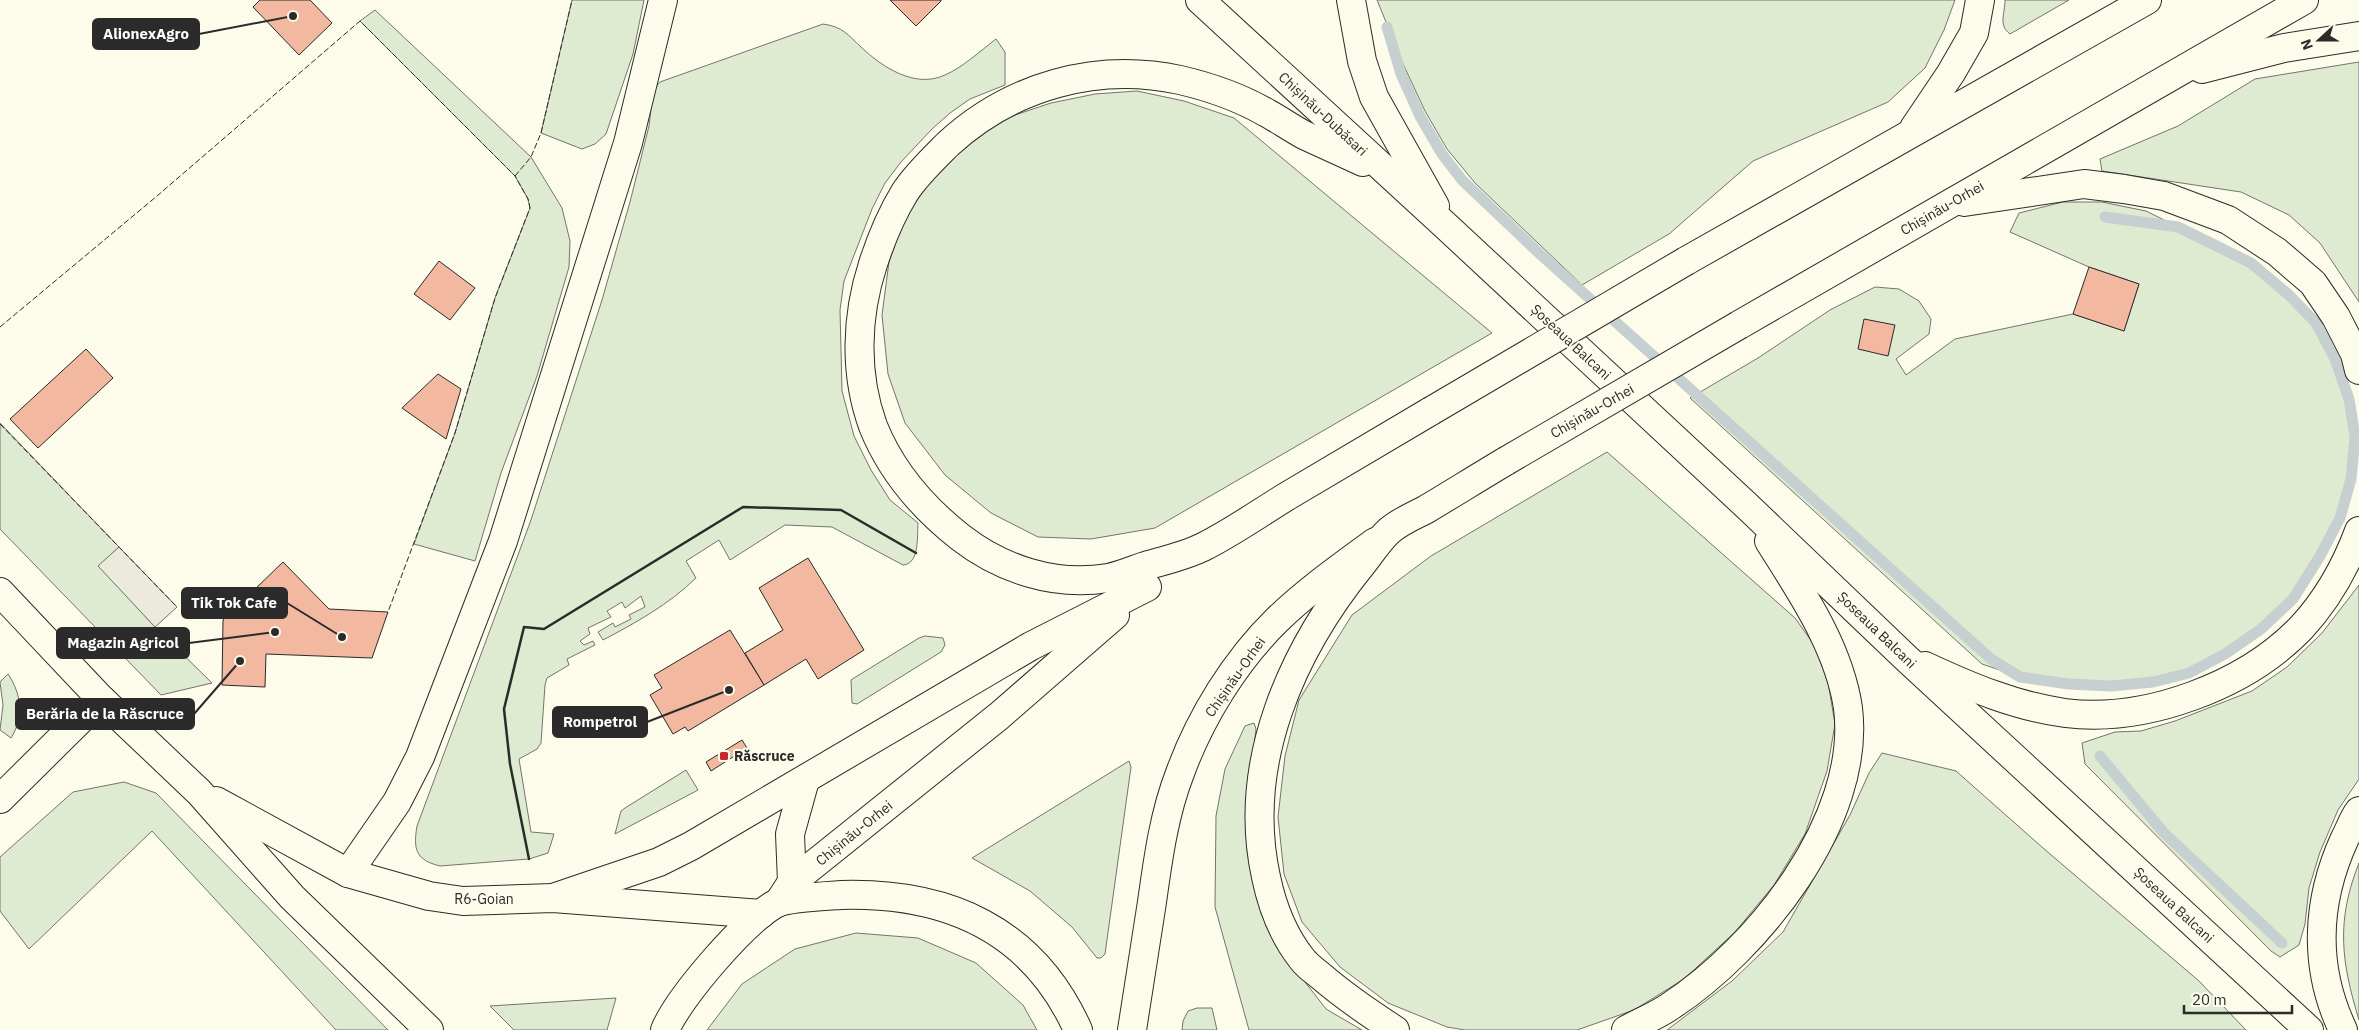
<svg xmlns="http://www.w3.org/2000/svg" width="2359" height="1030" viewBox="0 0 2359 1030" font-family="'IBM Plex Sans',sans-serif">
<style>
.green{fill:#deebd1;stroke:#74746e}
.parking{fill:#eceadb;stroke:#74746e}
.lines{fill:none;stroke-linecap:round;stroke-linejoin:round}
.stream{stroke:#c7d0d0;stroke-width:11}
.building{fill:#f2b8a0;stroke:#2b2b2b}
.tertiary-casing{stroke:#2b2b2b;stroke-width:30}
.primary-casing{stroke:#2b2b2b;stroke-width:30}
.trunk-casing{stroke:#2b2b2b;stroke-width:30}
.tertiary{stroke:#fdfbea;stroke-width:28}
.primary{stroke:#fdfbea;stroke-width:28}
.trunk{stroke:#fdfbea;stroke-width:28}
.trunk-bridge-casing{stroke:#2b2b2b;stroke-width:30;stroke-linecap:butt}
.trunk-bridge{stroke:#fdfbea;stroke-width:28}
.fence{stroke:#2b2b2b;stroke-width:1;stroke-dasharray:6 2.5;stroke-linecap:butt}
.wall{stroke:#2b2b2b;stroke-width:2.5}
.poi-dot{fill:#c62828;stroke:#fdfbea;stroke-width:2}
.labels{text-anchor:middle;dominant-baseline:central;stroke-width:4;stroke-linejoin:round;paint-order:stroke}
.street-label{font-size:14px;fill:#2b2b2b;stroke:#fdfbea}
.poi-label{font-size:14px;font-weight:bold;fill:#2b2b2b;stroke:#fdfbea;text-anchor:start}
.leader{fill:none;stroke:#2b2b2b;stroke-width:2}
.callout-dot{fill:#2b2b2b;stroke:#fdfbea;stroke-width:2}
.callout{fill:#2b2b2b;stroke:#2b2b2b;stroke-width:2}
.callout-label{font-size:15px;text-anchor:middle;font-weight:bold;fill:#fff}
</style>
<rect width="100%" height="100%" fill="#fdfbea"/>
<g class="green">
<path d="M572 0H644L633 54 606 134 595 144 582 149 541 133Z"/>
<path d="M1377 0H1955L1944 30 1925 68 1888 102 1753 161 1669 234 1582 285 1475 183 1447 149 1425 111 1404 66Z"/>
<path d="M2005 0H2069L2010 34C1998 25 2005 14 2005 0Z"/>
<path d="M375 10 531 157 562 208 570 241 569 267 537 376 501 473 475 561 414 544 455 433 495 298 530 208 528 199 515 176 360 21Z"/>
<path d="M823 24C843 27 847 34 861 47 882 67 915 89 945 75 963 67 979 52 996 39L1005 52V85L970 99 950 113 932 129 901 162 885 183 872 209 844 281 840 310 842 391 854 436 871 470 890 500 918 523C917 535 920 564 903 565L832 527 785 525 730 560 719 540 686 561 696 578C668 605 637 622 603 640L598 632 613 623 615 627 631 619 629 615 645 607 641 596 625 608 622 602 607 611 611 617 588 628 590 634 580 641 584 645 593 641 595 645 567 659 569 665 547 678 545 685 541 743 537 749 519 759 531 832 554 834 548 853 529 859 440 866C416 860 413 850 417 826L531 520 602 300 630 202 649 126 653 90 660 82Z"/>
<path d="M2359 62V302L2320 243 2289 215 2241 192 2102 171 2100 159 2178 126 2255 79Z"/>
<path d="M1137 91 1184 101 1234 118 1492 333 1155 528 1091 539 1038 537 991 513 945 475 905 423 888 374 882 315 889 262 904 220 928 184 965 146 1003 119 1051 103 1095 94Z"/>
<path d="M2063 202H2102L2146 211 2251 263 2289 295 2316 323 2335 359 2349 399 2355 437 2351 479 2340 518 2320 556 2293 599 2261 629 2225 654 2189 673 2153 682 2111 686 2020 677 1982 664 1690 398 1758 358 1830 310 1875 287 1899 289 1919 301 1931 319 1929 334 1896 359 1906 375 1955 339 2073 314 2124 331 2139 284 2089 267 2010 232 2019 213Z"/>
<path d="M0 423 119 547 99 566 155 627 212 683 161 695 0 529Z"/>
<path d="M1607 452 1795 618 1815 646 1828 682 1835 724 1827 771 1805 834 1774 885 1735 932 1684 979 1634 1010 1577 1030H1465L1447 1027 1388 1003 1340 967 1302 922 1284 874 1278 817 1285 756 1299 700 1352 615 1431 556Z"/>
<path d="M2359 585V779L2338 810 2320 852 2309 888 2305 924 2299 945 2280 957 2271 951 2085 764 2082 743 2115 732 2141 731 2175 721 2252 691 2287 667 2322 633Z"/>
<path d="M925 636 943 638 945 645 941 652 857 704 852 703 851 680 854 678 919 638Z"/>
<path d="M8 674C22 695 24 717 11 738L0 730 3 705 0 682Z"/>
<path d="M1254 723 1256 729 1246 821 1251 863 1288 960 1326 1009 1362 1030H1249L1215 907 1216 816 1225 769 1245 726Z"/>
<path d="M1882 753 1956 771 2043 848 2199 981 2246 1030H1667L1732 981 1783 932 1850 815 1869 773Z"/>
<path d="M1129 761 1131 767 1105 954 1101 958H1097L1072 927 1030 891 972 858Z"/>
<path d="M686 770 698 790 615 834 621 811 625 808Z"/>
<path d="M124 782 156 793 388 1030H336L152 831 29 949 0 911V857L73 792Z"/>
<path d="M2359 863V1020C2341 961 2336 921 2359 863Z"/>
<path d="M856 933 918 938 976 963 1023 1005 1037 1030H707L742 984 795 949Z"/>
<path d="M616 998 607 1030H514L490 1006Z"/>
<path d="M1197 1008H1212L1217 1030H1182L1183 1021 1188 1011Z"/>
</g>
<path class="parking" d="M119 547 177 607 155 627 98 566Z"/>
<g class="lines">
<g class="stream">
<path d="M1387 27 1401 74 1420 116 1442 154 1462 180 1540 254 1991 659 2020 677 2069 684 2111 686 2153 682 2189 673 2225 654 2261 629 2293 599 2320 556 2340 518 2351 479 2355 437 2349 399 2335 359 2316 323 2289 295 2251 263 2178 227 2105 217"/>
<path d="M2100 756 2164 833 2282 943"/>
</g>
</g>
<g class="building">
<path d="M260 0H310L332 23 299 55 253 7Z"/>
<path d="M890 0H941V1L916 26Z"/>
<path d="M439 261 475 288 450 320 414 294Z"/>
<path d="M2089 267 2139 284 2124 331 2073 314Z"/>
<path d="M1864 319 1895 325 1888 356 1858 349Z"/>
<path d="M86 349 113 378 38 448 10 419Z"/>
<path d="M438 374 461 389 446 439 402 408Z"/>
<path d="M808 558 864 650 818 679 806 659 764 685 745 653 783 630 759 588Z"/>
<path d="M283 562 329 609 388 612 372 658 266 654 265 687 222 685 223 620Z"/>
<path d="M730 630 764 685 688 731 685 727 673 734 650 695 662 688 654 675Z"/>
<path d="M742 740 747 748 711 771 706 762Z"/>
</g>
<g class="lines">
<defs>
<path id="tertiary" d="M0 799 101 699"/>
<g id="primary">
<path d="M0 592 101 699 199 792 292 897 429 1030"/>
<path d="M216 801 348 873 429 896 463 901 553 898 761 914"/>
<path d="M792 882 790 834 805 780"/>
<path d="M553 898 659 862 691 846 1031 646 1147 587"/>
<path d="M779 902 792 882 999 716 1115 615"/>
<path d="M665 1030C679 997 745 920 777 903 788 898 827 896 841 895 947 892 1033 929 1078 1030"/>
<path d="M1132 1030C1139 987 1145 945 1152 902 1158 859 1164 814 1180 773 1200 718 1235 661 1277 620 1307 591 1341 567 1375 542"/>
</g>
<g id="trunk">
<path d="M1200 0 1447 227 1747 506 1906 658 2309 1030"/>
<path d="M1351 0 1362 61 1374 97 1435 206"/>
<path d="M2202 69 2284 48 2359 36"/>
<path d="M1914 128 1951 73 1974 33 1980 0"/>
<path d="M1363 162C1343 153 1324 144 1304 135 1291 128 1280 120 1267 113 1241 98 1210 87 1180 80 1096 62 1011 86 948 144 933 159 917 174 905 192 891 215 881 239 873 264 856 316 854 374 873 426 891 471 922 507 960 537 1001 569 1055 587 1108 578 1119 576 1131 571 1142 567 1162 561 1185 556 1203 547 1233 532 1261 512 1289 495 1337 467 1384 439 1431 411"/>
<path d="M1964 202 2084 184 2124 189 2164 196 2228 220 2277 252 2313 283 2336 317 2355 354 2359 370"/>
<path d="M1686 261 2147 0"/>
<path d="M1739 325 2304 0"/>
<path d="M1925 666C1970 687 2015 706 2065 713 2146 723 2245 686 2301 628 2327 600 2346 566 2359 531"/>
<path d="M348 873 397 802 420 757 503 541 628 143 663 0"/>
<path d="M1395 1030C1369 1013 1345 997 1322 977 1315 971 1307 966 1302 959 1283 935 1272 906 1266 877 1241 763 1292 650 1363 563 1371 553 1379 540 1389 531 1399 522 1413 516 1425 510 1452 494 1479 477 1506 461"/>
<path d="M1626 1030C1640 1022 1656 1016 1669 1007 1757 950 1862 820 1848 708 1839 647 1801 592 1769 541"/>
<path d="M2343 1030C2313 967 2316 901 2345 838 2350 829 2353 819 2359 811"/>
</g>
</defs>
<use href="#tertiary" class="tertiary-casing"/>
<use href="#primary" class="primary-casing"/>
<use href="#trunk" class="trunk-casing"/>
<use href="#tertiary" class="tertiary"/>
<use href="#primary" class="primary"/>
<use href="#trunk" class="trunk"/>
<defs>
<g id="trunk-bridge">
<path d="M1431 411 1686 261"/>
<path d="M1506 461 1739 325"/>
</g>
</defs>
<use href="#trunk-bridge" class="trunk-bridge-casing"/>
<use href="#trunk-bridge" class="trunk-bridge"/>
<g class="fence">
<path d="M515 176 531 157 541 133 572 0"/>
<path d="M0 327 157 196 360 21 515 176 528 199 530 208 495 298 455 433 388 612"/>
<path d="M0 424 177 607"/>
</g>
<path class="wall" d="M529 859 510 764 504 709 524 627 544 629 743 507 841 510 916 553"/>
</g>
<rect class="poi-dot" x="719" y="751" width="10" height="10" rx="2.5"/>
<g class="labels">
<g class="street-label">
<text transform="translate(1323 114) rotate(43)">Chișinău-Dubăsari</text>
<text transform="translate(1942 208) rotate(-30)">Chișinău-Orhei</text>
<text transform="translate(1571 342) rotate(43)">Șoseaua Balcani</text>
<text transform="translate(1592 411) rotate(-30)">Chișinău-Orhei</text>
<text transform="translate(1877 630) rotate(44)">Șoseaua Balcani</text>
<text transform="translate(1235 677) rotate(-55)">Chișinău-Orhei</text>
<text transform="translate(854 833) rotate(-39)">Chișinău-Orhei</text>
<text x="484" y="899">R6-Goian</text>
<text transform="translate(2174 905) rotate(43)">Șoseaua Balcani</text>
</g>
<g class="poi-label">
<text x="734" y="756">Răscruce</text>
</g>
</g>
<path class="leader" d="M293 16L199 34M342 637L287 603M275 632L189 643M240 661L194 714M729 690L647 722"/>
<g class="callout-dot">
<circle cx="293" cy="16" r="5"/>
<circle cx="342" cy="637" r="5"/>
<circle cx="275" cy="632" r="5"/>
<circle cx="240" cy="661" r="5"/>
<circle cx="729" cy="690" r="5"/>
</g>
<g class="callout">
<rect x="93" y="19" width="106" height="30" rx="5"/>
<rect x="182" y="588" width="105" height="30" rx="5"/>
<rect x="57" y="628" width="132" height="30" rx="5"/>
<rect x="16" y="699" width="178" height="30" rx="5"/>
<rect x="553" y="707" width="94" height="30" rx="5"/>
</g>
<g class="callout-label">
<text x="146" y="39">AlionexAgro</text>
<text x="234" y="608">Tik Tok Cafe</text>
<text x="123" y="648">Magazin Agricol</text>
<text x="105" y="719">Berăria de la Răscruce</text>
<text x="600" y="727">Rompetrol</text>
</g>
<g transform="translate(2319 40) rotate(249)" stroke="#fdfbea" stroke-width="4" paint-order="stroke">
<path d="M0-4L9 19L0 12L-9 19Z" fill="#2b2b2b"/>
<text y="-8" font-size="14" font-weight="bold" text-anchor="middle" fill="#2b2b2b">N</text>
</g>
<path d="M2184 1005v8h108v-8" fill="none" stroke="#2b2b2b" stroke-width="2.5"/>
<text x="2192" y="1005" font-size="15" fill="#2b2b2b" stroke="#fdfbea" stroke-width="4" paint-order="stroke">20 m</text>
</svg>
